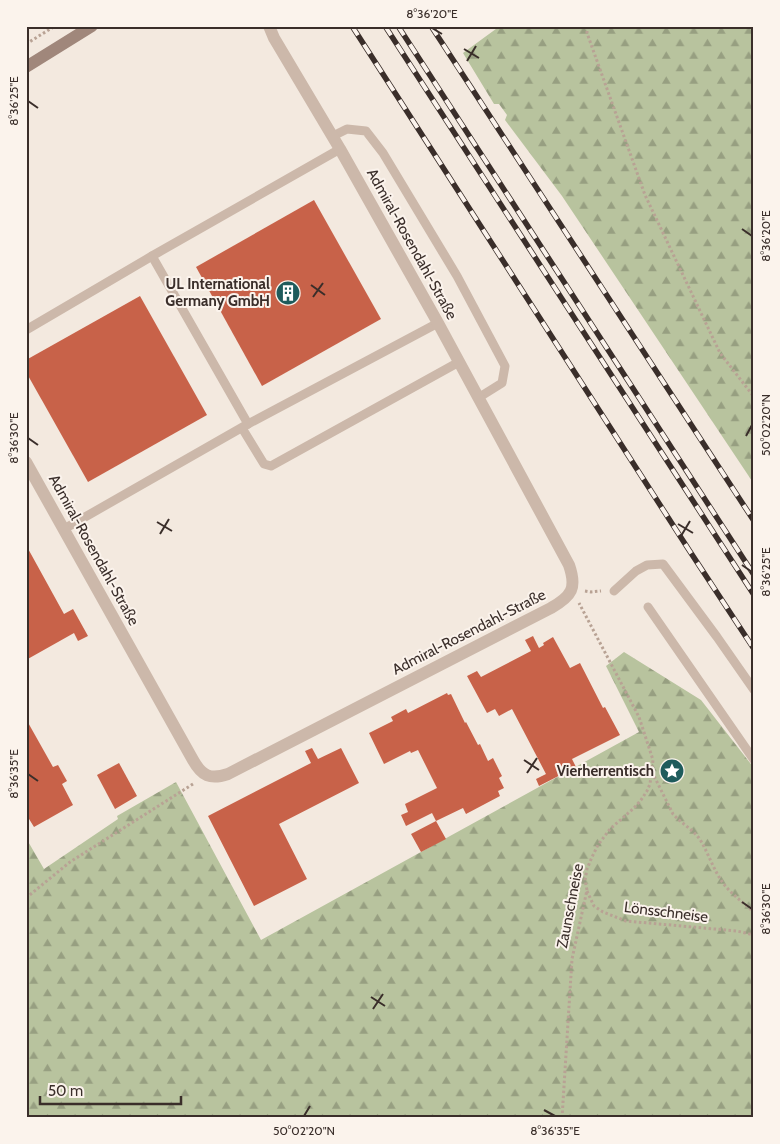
<svg xmlns="http://www.w3.org/2000/svg" width="780" height="1144" viewBox="0 0 780 1144" font-family="Cabin,sans-serif">
<style>
.forest{fill:url(#forest-firs)}
.building{fill:#c86249}
.lines{fill:none;stroke-linecap:round;stroke-linejoin:round}
.path{stroke:#b8a294;stroke-width:3;stroke-dasharray:2.5 2.5;stroke-linecap:butt}
.lane{stroke:#ccb8aa;stroke-width:9}
.street{stroke:#ccb8aa;stroke-width:12}
.secondary{stroke:#a0877b;stroke-width:12}
.rail-casing{stroke:#3a2e2a;stroke-width:5.5}
.rail{stroke:#fbf3ec;stroke-width:4;stroke-dasharray:11;stroke-linecap:butt}
.ticks{fill:none;stroke:#3a2e2a;stroke-width:2}
.labels{text-anchor:middle;dominant-baseline:central;stroke-width:4;stroke-linejoin:round;paint-order:stroke}
.street-label{font-size:15px;fill:#3a2e2a;stroke:#fbf3ec}
.poi-label{font-size:15px;font-weight:bold;fill:#3a2e2a;stroke:#fbf3ec;text-anchor:end}
.neatline{fill:none;stroke:#3a2e2a;stroke-width:2}
.ticks-label{font-size:12px;text-anchor:middle;fill:#3a2e2a}
</style>
<defs>
<pattern id="forest-firs" width="22" height="20" patternUnits="userSpaceOnUse" patternTransform="scale(1.25)"><rect width="22" height="20" fill="#b8c39e"/><path d="M5 1l3.5 6h-7zM16 11l3.5 6h-7z" fill="#979f81"/></pattern>
</defs>
<rect width="100%" height="100%" fill="#f3e9df"/>
<g class="forest">
<path d="M500 26H754V484L562 196 505 120 507 115 499 104H494L463 53Z"/>
<path d="M624 652 701 700 754 768V1118H26V838L44 869 118 819 117 816 176 782 261 940 639 732 606 666Z"/>
</g>
<g class="building">
<path d="M314 200 381 319 262 386 196 267Z"/>
<path d="M140 296 207 415 88 482 26 372V360Z"/>
<path d="M26 545 64 614 73 609 88 636 78 641 74 633 26 660Z"/>
<path d="M533 636 539 648 544 645 543 643 553 637 570 668 580 663 603 708 605 707 620 735 572 759 576 767 539 786 536 779 546 774 512 709 499 716 495 709 487 713 467 676 477 671 481 677 531 651 525 640Z"/>
<path d="M447 693 448 695 451 694 465 723 466 722 478 745 480 744 488 761 493 758 502 776 499 778 504 788 498 791 500 796 466 814 463 808 436 821 446 839 421 852 411 834 436 821 432 813 406 826 401 815 408 812 405 804 437 788 418 750 411 753 410 751 384 764 369 733 393 721 391 717 406 709 408 713Z"/>
<path d="M26 719 53 767 58 765 67 781 62 784 73 805 34 827 26 814Z"/>
<path d="M312 748 318 759 341 748 359 783 279 824 307 879 254 906 208 816 311 763 305 751Z"/>
<path d="M119 763 137 796 115 809 97 775Z"/>
</g>
<g class="lines">
<g class="path">
<path d="M587 26V33L645 195 720 353 754 397"/>
<path d="M753 26 754 33"/>
<path d="M26 44 55 26"/>
<path d="M585 591 591 592 601 591"/>
<path d="M652 772 673 814C681 823 692 829 699 838 710 855 714 874 728 889 736 898 746 904 754 913"/>
<path d="M587 891 594 906 603 912 626 921 737 931 754 935"/>
<path d="M26 898 70 862 193 784"/>
<path d="M562 1118 572 959 587 890 585 880 587 869 592 857 598 845 610 829 634 808 641 800 647 791 650 784 653 760 639 717 579 603"/>
</g>
<g class="lane">
<path d="M333 136 347 129 366 131 383 153 457 276 505 366 502 383 478 398"/>
<path d="M152 256 248 424"/>
<path d="M26 330 152 256 340 149"/>
<path d="M242 428 264 464 271 466 459 362"/>
<path d="M64 529 248 424 438 323"/>
<path d="M614 591 636 571 647 565 663 564 717 637 754 690"/>
<path d="M648 607 754 760"/>
</g>
<path class="street" d="M26 462 193 760C202 776 210 780 228 774L551 608C572 596 577 588 569 565L438 323 340 149 274 38 269 26"/>
<path class="secondary" d="M26 67 92 26"/>
<defs>
<g id="rail">
<path d="M352 26 689 550 754 649"/>
<path d="M385 26 754 595"/>
<path d="M398 26 754 575"/>
<path d="M431 26 754 521"/>
</g>
</defs>
<use href="#rail" class="rail-casing"/>
<use href="#rail" class="rail"/>
</g>
<path class="ticks" d="M432 28 442 34M464 49 479 58M467 61 476 46M28 101 38 108M742 229 752 236M311 285 325 295M313 297 323 283M746 436 752 425M28 438 38 445M157 522 172 531M678 524 693 533M160 534 169 519M681 536 690 521M742 565 752 572M524 760 539 770M527 773 537 758M28 774 38 781M742 902 752 909M371 997 385 1006M373 1009 383 994M544 1110 555 1116M304 1116 310 1106"/>
<defs>
<symbol id="building-disc" viewBox="-11 -11 22 22"><circle r="9.5" fill="#1e5b5c" stroke="#fbf3ec"/><path d="M-4-6H4V6H1V3H-1V6H-4ZM-2.5-4.3h1.7v1.8h-1.7ZM.8-4.3h1.7v1.8H.8ZM-2.5-1h1.7V.8h-1.7ZM.8-1h1.7V.8H.8Z" fill="#fff"/></symbol>
<symbol id="sight-disc" viewBox="-11 -11 22 22"><circle r="9.5" fill="#1e5b5c" stroke="#fbf3ec"/><path d="M0-6L1.8-2.2L6-1.7L2.9 1.2L3.7 5.4L0 3.3L-3.7 5.4L-2.9 1.2L-6-1.7L-1.8-2.2Z" fill="#fff"/></symbol>
</defs>
<g fill-rule="evenodd">
<use href="#building-disc" x="274" y="279" width="28" height="28"/>
<use href="#sight-disc" x="658" y="757" width="28" height="28"/>
</g>
<g class="labels">
<g class="street-label">
<text transform="translate(412 244) rotate(61)">Admiral-Rosendahl-Straße</text>
<text transform="translate(94 550) rotate(61)">Admiral-Rosendahl-Straße</text>
<text transform="translate(469 632) rotate(-27)">Admiral-Rosendahl-Straße</text>
<text transform="translate(570 906) rotate(-79)">Zaunschneise</text>
<text transform="translate(666 912) rotate(7)">Lönsschneise</text>
</g>
<g class="poi-label">
<text x="270" y="284">UL International<tspan x="270" dy="17">Germany GmbH</tspan></text>
<text x="654" y="771">Vierherrentisch</text>
</g>
</g>
<rect width="780" height="1144" fill="none" stroke="#fbf3ec" stroke-width="55"/>
<path d="M40 1096v8h141v-8" fill="none" stroke="#3a2e2a" stroke-width="2.5"/>
<text x="48" y="1096" font-size="15" fill="#3a2e2a" stroke="#fbf3ec" stroke-width="4" paint-order="stroke">50 m</text>
<rect x="28" y="28" width="724" height="1088" class="neatline"/>
<g class="ticks-label">
<text x="432" y="18">8°36'20"E</text>
<text transform="translate(14 101) rotate(-90)" y="4">8°36'25"E</text>
<text transform="translate(766 236) rotate(-90)" y="4">8°36'20"E</text>
<text transform="translate(766 425) rotate(-90)" y="4">50°02'20"N</text>
<text transform="translate(14 438) rotate(-90)" y="4">8°36'30"E</text>
<text transform="translate(766 572) rotate(-90)" y="4">8°36'25"E</text>
<text transform="translate(14 774) rotate(-90)" y="4">8°36'35"E</text>
<text transform="translate(766 909) rotate(-90)" y="4">8°36'30"E</text>
<text x="304" y="1135">50°02'20"N</text>
<text x="555" y="1135">8°36'35"E</text>
</g>
</svg>
